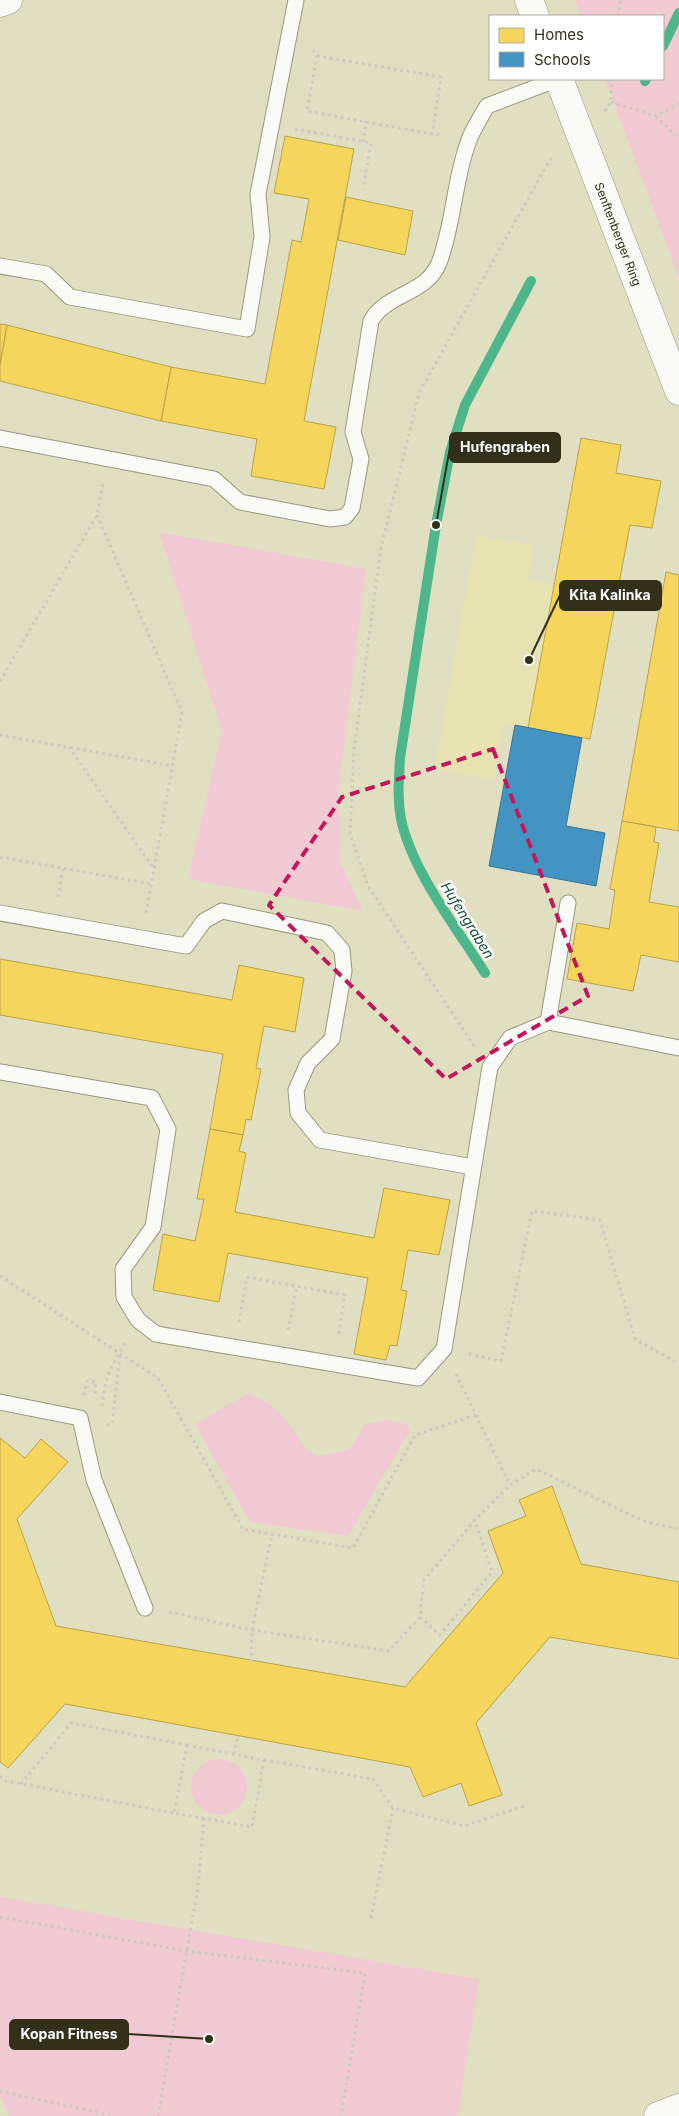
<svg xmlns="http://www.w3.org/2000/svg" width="679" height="2116" viewBox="0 0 679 2116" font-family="Inter,sans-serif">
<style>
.built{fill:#e6e2b2}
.green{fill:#f2cad3}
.homes{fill:#f6d55c;stroke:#bba448}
.schools{fill:#4393c3;stroke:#3e7591}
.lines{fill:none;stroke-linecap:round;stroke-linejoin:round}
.stream{stroke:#4eb68b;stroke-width:10}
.service-casing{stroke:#9a9881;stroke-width:17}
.minor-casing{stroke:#9a9881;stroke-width:29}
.path{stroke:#cdccc4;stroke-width:3;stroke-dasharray:2.5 4;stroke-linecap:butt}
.service{stroke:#fafaf6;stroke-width:15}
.minor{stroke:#fafaf6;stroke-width:28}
.marked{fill:none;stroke:#c2185b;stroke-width:4;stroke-dasharray:10 6;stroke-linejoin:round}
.labels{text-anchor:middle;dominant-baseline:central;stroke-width:5;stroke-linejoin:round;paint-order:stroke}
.street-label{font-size:12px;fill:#32301b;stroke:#fff}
.water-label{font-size:14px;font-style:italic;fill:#164a35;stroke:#fff}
.leader{fill:none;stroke:#32301b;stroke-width:2}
.callout-dot{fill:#32301b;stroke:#fff;stroke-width:2}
.callout{fill:#32301b;stroke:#32301b;stroke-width:2}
.callout-label{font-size:14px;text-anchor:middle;font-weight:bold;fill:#fff}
</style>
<rect width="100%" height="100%" fill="#e1dfc1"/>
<path class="built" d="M476 535 534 545 528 580 616 596 590 739 504 724 494 780 435 769Z"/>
<g class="green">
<path d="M575 0H679V278L605 79H663V16H581Z"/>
<path d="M159 532 366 569 338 795 341 863 363 911 188 879 222 731Z"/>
<path d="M247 1394C277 1401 291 1428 309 1452L317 1456 349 1450 365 1424 386 1420 406 1423 410 1430 348 1536 250 1522 195 1424Z"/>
<circle cx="219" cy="1787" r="28"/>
<path d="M0 1897 479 1979 458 2116H9L0 2095Z"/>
</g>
<g class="homes">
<path d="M285 136 354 149 304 421 336 427 324 489 251 476 257 439 161 421 171 367 265 384 292 240 301 242 309 199 274 193Z"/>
<path d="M346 197 413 211 405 255 338 240Z"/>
<path d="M0 324 7 325 0 365Z"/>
<path d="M7 325 171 367 161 421 0 381V365Z"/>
<path d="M581 438 621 445 616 473 661 481 652 528 630 525 590 739 528 728Z"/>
<path d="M666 572 679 575V831L622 821Z"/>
<path d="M622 821 656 827 654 842 659 843 649 902 679 907V962L641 955 633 991 567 979 577 923 609 929 615 890 610 889Z"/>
<path d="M0 959 232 1000 239 965 304 978 295 1032 264 1026 256 1068 261 1069 251 1120 246 1119 243 1135 210 1129 223 1054 0 1015Z"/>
<path d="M210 1129 243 1135 239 1151 246 1153 235 1212 374 1238 384 1188 450 1200 439 1255 408 1250 401 1290 407 1291 397 1346 390 1345 386 1360 354 1354 368 1278 228 1253 219 1302 153 1290 163 1234 195 1241 204 1199H197Z"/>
<path d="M0 1438 25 1458 41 1439 68 1462 17 1519 56 1626 405 1687 503 1573 488 1531 526 1516 519 1500 552 1486 581 1564 679 1582V1659L550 1637 476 1723 502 1795 469 1806 461 1783 423 1797 410 1767 65 1704 8 1768 0 1762Z"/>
</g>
<path class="schools" d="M515 725 582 738 566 826 605 833 596 886 489 866Z"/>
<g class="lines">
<g class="stream">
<path d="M663 46 679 13"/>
<path d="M645 81 646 79"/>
<path d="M485 973C456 927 412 871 401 819 397 798 399 778 400 758L436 525 450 452 465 405 531 281"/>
</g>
<defs>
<g id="service">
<path d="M0 266 46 274 70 297 247 329 262 237 258 194 296 0"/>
<path d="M0 438 214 479 240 502 330 519 345 517 352 508 361 459 353 432 371 321C386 293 426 295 439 263 454 224 454 179 469 140 473 129 481 117 487 106L558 79"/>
<path d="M0 913 186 946 204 921 222 911 327 933 342 950 344 971 332 1039 308 1063 296 1090 298 1113 320 1140 473 1167"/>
<path d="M548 1022 568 903"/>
<path d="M0 1072 152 1098 168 1129 153 1227 123 1269 124 1297 138 1320 156 1334 418 1378 444 1349 490 1067 510 1038 548 1022 679 1048"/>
<path d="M0 1402 80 1418 94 1480 145 1608"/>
</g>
<g id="minor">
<path d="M529 0 535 16"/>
<path d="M0 3 8 0"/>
<path id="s1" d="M559 79 679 391"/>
<path d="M658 2116 679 2108"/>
</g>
</defs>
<use href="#service" class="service-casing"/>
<use href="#minor" class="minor-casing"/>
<g class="path">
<path d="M618 16 621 0"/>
<path d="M313 50 317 56 307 111 443 136"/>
<path d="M317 56 441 77 432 134"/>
<path d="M611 102 656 116 679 104"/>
<path d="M605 111 611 102V79"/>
<path d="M656 116 679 139"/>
<path d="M295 129 371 143 363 189"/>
<path d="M363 142 366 121"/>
<path d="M97 515 182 712 146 914"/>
<path d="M0 681 97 515 103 483"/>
<path d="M0 735 173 766"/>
<path d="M69 747 154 869"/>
<path d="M0 857 152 884"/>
<path d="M278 896 280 889"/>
<path d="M58 897 63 868"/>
<path d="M474 1046 368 886 350 834 354 749 381 548 419 393 551 158"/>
<path d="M0 1276 158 1378 243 1529 353 1548 415 1435 476 1415"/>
<path d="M239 1322 247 1277 345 1295 338 1338"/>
<path d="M288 1330 297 1286"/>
<path d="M469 1354 501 1361 532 1211 600 1220 635 1339 679 1364"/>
<path d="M456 1374 510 1485"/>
<path d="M84 1395 87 1381 96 1382 94 1398"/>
<path d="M102 1406 107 1376 125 1342"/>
<path d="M107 1425 112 1424 120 1355"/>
<path d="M169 1612 252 1630 389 1651 420 1617 424 1580 475 1520 510 1485 536 1469 643 1521 679 1529"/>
<path d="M420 1617 440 1635 492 1572 475 1521"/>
<path d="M251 1662 252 1630 272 1534"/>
<path d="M187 1745 264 1760 252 1827 174 1813Z"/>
<path d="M234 1754 238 1735"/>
<path d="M264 1760 373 1779 393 1808 464 1826 524 1806"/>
<path d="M0 1776 6 1781 174 1813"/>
<path d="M21 1784 71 1723 187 1745"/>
<path d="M0 1917 186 1951 365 1973 341 2116"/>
<path d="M371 1918 393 1808"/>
<path d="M0 2091 114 2116"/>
<path d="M158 2116 198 1887 204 1818"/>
</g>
<use href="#service" class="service"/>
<use href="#minor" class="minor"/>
</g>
<path class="marked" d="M493 749 588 996 446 1079 269 905 342 797Z"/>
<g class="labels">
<g class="street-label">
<text stroke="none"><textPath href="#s1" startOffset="166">Senftenberger Ring</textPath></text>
</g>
<g class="water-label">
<text transform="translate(468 920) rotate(58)">Hufengraben</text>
</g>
</g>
<path class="leader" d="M436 525L450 447M529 660L560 595M209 2039L128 2034"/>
<g class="callout-dot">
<circle cx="436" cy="525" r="5"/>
<circle cx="529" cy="660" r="5"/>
<circle cx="209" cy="2039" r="5"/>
</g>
<g class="callout">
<rect x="450" y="433" width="110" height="29" rx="5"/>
<rect x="560" y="581" width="101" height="29" rx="5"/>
<rect x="10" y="2020" width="118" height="29" rx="5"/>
</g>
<g class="callout-label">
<text x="505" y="452">Hufengraben</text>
<text x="610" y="600">Kita Kalinka</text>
<text x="69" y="2039">Kopan Fitness</text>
</g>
<rect x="489" y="15" width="175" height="65" fill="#ffffff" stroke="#adaca4"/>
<rect x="499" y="28" width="25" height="15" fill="#f6d55c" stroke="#adaca4"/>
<text x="534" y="40" font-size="15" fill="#32301b">Homes</text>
<rect x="499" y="52" width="25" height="15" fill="#4393c3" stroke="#adaca4"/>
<text x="534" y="65" font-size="15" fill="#32301b">Schools</text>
</svg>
